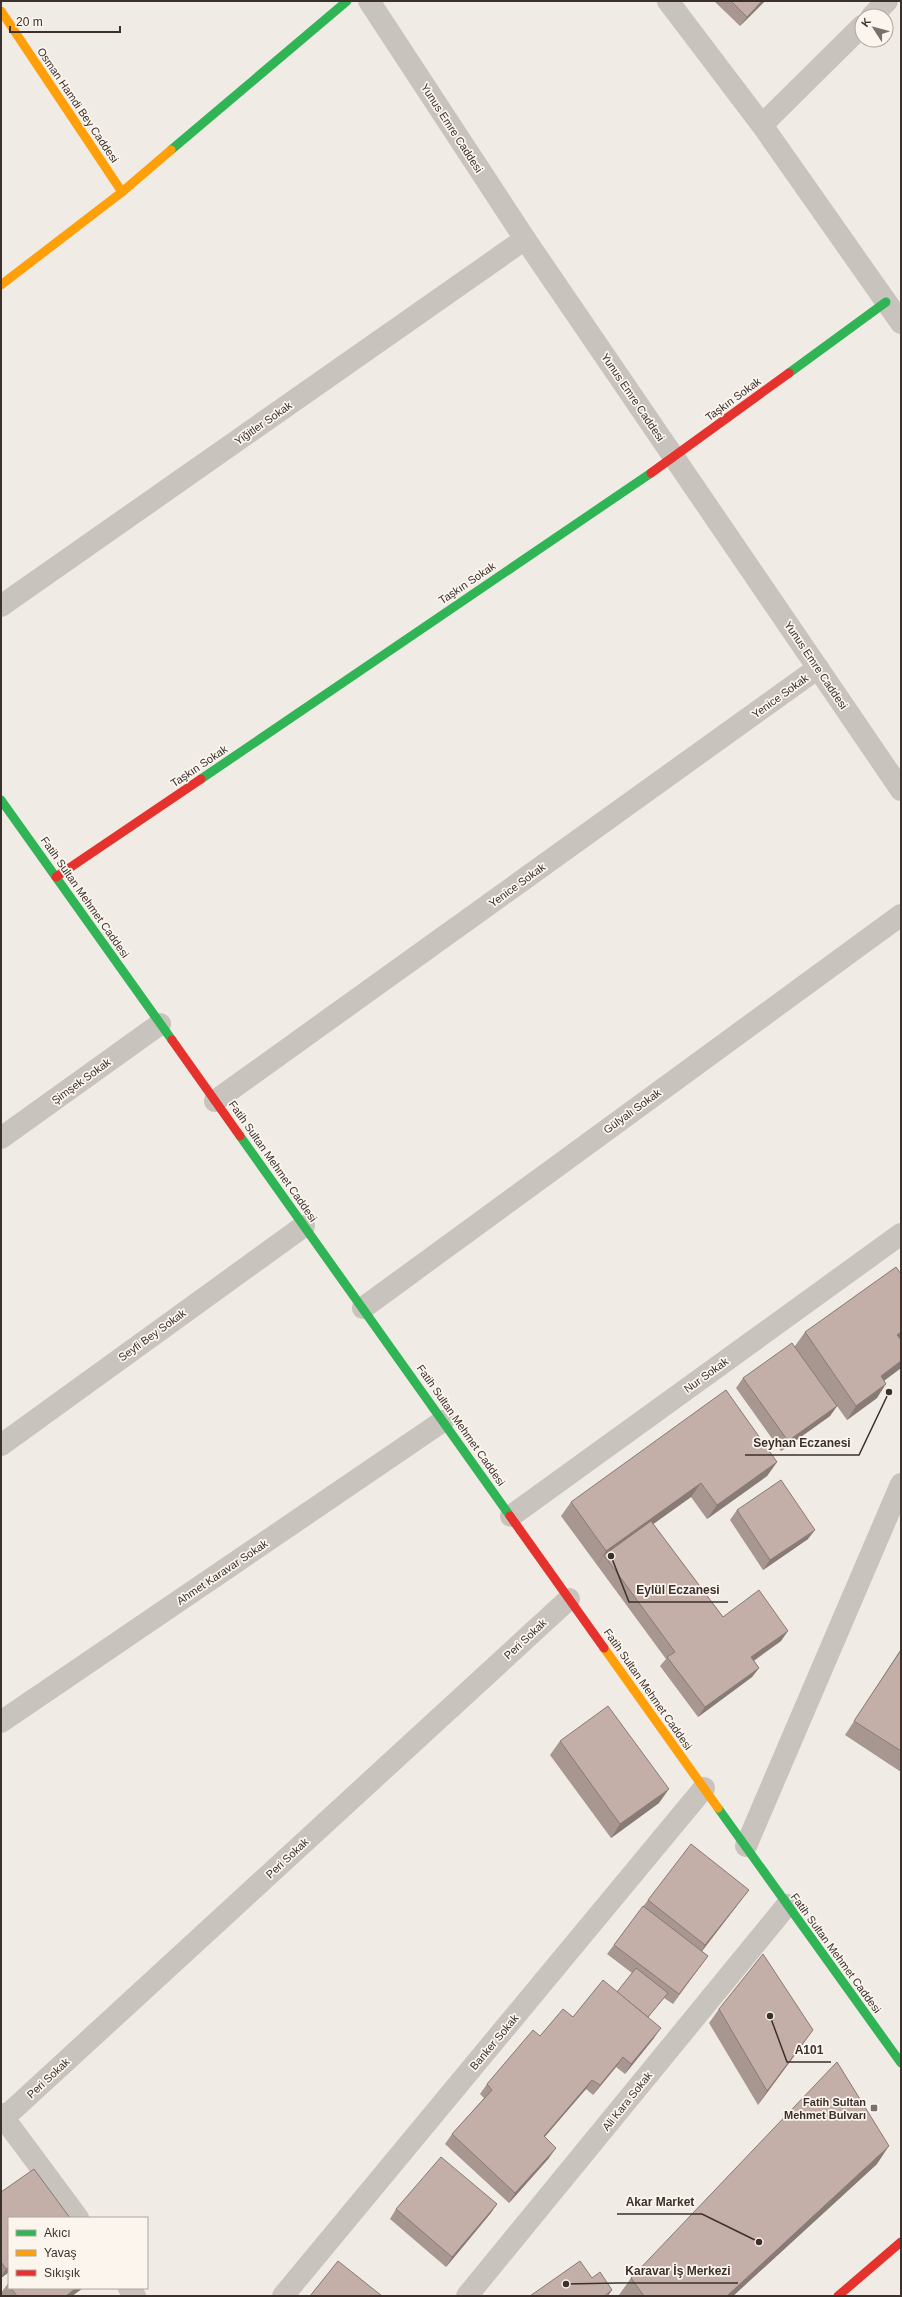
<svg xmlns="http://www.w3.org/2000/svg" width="902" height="2297" viewBox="0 0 902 2297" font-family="Helvetica,sans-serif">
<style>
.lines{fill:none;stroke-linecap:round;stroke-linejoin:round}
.street{stroke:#c9c3be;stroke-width:22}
.fast{stroke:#30b455;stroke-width:9}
.slow{stroke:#ff9f0a;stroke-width:9}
.jam{stroke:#e5322d;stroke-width:9}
.wall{fill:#a89690}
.shaded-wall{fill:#887a75}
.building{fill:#c3afa7;stroke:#887a75}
.poi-dot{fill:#7a716c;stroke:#fbf5ee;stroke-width:1.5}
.labels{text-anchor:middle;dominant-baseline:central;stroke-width:3.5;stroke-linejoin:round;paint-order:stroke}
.street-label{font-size:11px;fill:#3b302b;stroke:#fbf5ee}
.poi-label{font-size:11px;font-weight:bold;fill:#3b302b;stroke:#fbf5ee;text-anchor:end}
.leader{fill:none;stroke:#3b302b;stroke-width:1.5}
.callout-dot{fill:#3b302b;stroke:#fbf5ee;stroke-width:1.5}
.callout-label{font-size:12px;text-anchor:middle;font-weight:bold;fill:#3b302b;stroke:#fbf5ee;stroke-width:3.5;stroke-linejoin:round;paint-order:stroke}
</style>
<rect width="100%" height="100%" fill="#f0ebe5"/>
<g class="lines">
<g class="street">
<path d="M369 1 525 239 901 790"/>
<path d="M668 1 762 125 901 323"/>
<path d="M872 16 887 1"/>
<path d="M762 125 862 26"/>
<path d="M1 606 525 239"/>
<path d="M215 1101 818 668"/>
<path d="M1 1138 160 1024"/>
<path d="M363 1308 901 915"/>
<path d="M1 1445 304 1226"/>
<path d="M511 1516 901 1234"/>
<path d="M1 1722 443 1421"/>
<path d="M746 1846 901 1484"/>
<path d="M1 2114 78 2218"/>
<path d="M4 2118 569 1599"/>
<path d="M129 2288 135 2296"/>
<path d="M283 2296 704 1788"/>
<path d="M467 2296 787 1905"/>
</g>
<g class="fast">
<path d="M171 150 347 1"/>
<path d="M789 373 886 302"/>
<path d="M201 779 651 473"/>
<path d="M1 800 172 1040"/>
<path d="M240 1136 510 1516"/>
<path d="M718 1808 901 2063"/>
</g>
<g class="slow">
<path d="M1 11 122 192"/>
<path d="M1 285 122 192 171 150"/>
<path d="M604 1648 718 1808"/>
</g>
<g class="jam">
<path d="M651 473 789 373"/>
<path d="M56 877 201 779"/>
<path d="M172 1040 240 1136"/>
<path d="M510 1516 604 1648"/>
<path d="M838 2296 901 2242"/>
</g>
</g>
<g class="wall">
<path d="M714 1H765L740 26Z"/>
<path d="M901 1274V1368L884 1381 877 1398 847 1420 837 1406 830 1416 781 1451 736 1388 743 1378 795 1346 805 1332Z"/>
<path d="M777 1462 767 1476 707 1519 691 1497 653 1524 723 1617 781 1641 754 1661 759 1668 752 1677 698 1717 660 1666 666 1659 561 1516 571 1502Z"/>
<path d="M737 1510 808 1539 763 1570 730 1520Z"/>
<path d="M901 1649V1772L845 1735Z"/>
<path d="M560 1741 659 1803 611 1838 550 1755Z"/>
<path d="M742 1899 702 1951 708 1956 673 2004 664 1998 648 2017 654 2038 625 2074 616 2067 593 2095 586 2089 544 2137 549 2158 509 2203 445 2144 452 2134 484 2098 480 2094 487 2084 540 2036 617 1992 632 1973 607 1954 648 1900Z"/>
<path d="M719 2009 803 2044 758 2105 709 2023Z"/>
<path d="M877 2164 733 2296H620L619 2295 631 2278Z"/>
<path d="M1 2192 9 2272 1 2278Z"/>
<path d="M497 2204 490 2214 446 2267 390 2219 396 2209Z"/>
<path d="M9 2282V2288H83L72 2296H3L1 2293Z"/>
</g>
<g class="shaded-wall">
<path d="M762 1H765L740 26 747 17Z"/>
<path d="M901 1332V1339L897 1335Z"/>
<path d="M901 1361V1368L871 1390 881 1376Z"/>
<path d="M886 1384 877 1398 847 1420 856 1406Z"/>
<path d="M837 1406 830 1416 781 1451 788 1441Z"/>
<path d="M777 1462 767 1476 707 1519 717 1505Z"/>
<path d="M701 1483 691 1497 606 1558 604 1555 597 1565 606 1551Z"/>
<path d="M815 1530 808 1539 763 1570 770 1560Z"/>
<path d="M788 1631 781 1641 744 1667 751 1657Z"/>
<path d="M759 1668 752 1677 698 1717 705 1707Z"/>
<path d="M669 1789 659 1803 611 1838 620 1824Z"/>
<path d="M749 1890 742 1899 699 1955 705 1945Z"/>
<path d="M661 2028 654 2038 625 2074 631 2064Z"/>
<path d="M813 2030 803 2044 758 2105 767 2091Z"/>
<path d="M623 2057 616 2067 593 2095 600 2085Z"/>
<path d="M592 2080 586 2089 537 2146 544 2136Z"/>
<path d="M889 2146 877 2164 733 2296H727Z"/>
<path d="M556 2148 549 2158 509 2203 515 2193Z"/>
<path d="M497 2204 490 2214 446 2267 452 2257Z"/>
<path d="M9 2267V2272L1 2278V2277L6 2269Z"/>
<path d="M76 2288H83L72 2296H66Z"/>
<path d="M612 2290 608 2296H605Z"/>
</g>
<g class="building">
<path d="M731 1H762L747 17Z"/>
<path d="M896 1267 901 1274V1332L897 1335 901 1340V1361L881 1376 886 1384 856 1406 805 1332Z"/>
<path d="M792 1343 837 1406 788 1441 743 1378Z"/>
<path d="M726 1390 777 1462 717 1505 701 1483 606 1551 571 1502Z"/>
<path d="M781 1480 815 1530 770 1560 737 1510Z"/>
<path d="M651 1521 723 1617 759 1590 788 1631 751 1657 759 1668 705 1707 667 1657 675 1652 604 1555Z"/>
<path d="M901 1650V1751L854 1721Z"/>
<path d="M608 1706 669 1789 620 1824 560 1741Z"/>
<path d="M691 1844 749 1890 705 1945 648 1900Z"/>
<path d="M643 1906 708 1956 679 1994 614 1945Z"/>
<path d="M763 1954 813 2030 767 2091 719 2009Z"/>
<path d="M636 1968 668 1993 648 2017 617 1992Z"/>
<path d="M603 1980 661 2028 631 2064 623 2057 600 2085 592 2080 544 2136 556 2148 515 2193 452 2134 492 2090 487 2084 533 2030 540 2036 563 2009 573 2017Z"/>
<path d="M837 2062 889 2146 727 2296H644L631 2278Z"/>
<path d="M441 2157 497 2204 452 2257 396 2209Z"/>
<path d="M34 2169 70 2218H9V2267L6 2269 1 2262V2192Z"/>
<path d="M338 2261 382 2296H310Z"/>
<path d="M580 2261 592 2278 600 2272 612 2290 605 2295 606 2296H530Z"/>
<path d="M11 2288H76L66 2296H17Z"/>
</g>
<rect class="poi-dot" x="870" y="2104" width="8" height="8" rx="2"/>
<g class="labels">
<g class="street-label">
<text transform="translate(78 105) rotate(56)">Osman Hamdi Bey Caddesi</text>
<text transform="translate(452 128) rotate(57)">Yunus Emre Caddesi</text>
<text transform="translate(633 397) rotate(56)">Yunus Emre Caddesi</text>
<text transform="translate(733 399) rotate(-36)">Taşkın Sokak</text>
<text transform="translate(263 423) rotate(-35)">Yiğitler Sokak</text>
<text transform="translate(467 583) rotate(-34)">Taşkın Sokak</text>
<text transform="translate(816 665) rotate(56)">Yunus Emre Caddesi</text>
<text transform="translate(780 696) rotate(-36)">Yenice Sokak</text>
<text transform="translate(199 766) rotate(-34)">Taşkın Sokak</text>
<text transform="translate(517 885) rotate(-36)">Yenice Sokak</text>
<text transform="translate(85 897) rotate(55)">Fatih Sultan Mehmet Caddesi</text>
<text transform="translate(81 1081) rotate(-36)">Şimşek Sokak</text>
<text transform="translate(632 1111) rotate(-36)">Gülyalı Sokak</text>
<text transform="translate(273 1161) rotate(55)">Fatih Sultan Mehmet Caddesi</text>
<text transform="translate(152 1335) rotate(-36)">Seyfi Bey Sokak</text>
<text transform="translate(706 1375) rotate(-36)">Nur Sokak</text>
<text transform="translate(461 1425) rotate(55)">Fatih Sultan Mehmet Caddesi</text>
<text transform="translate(222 1572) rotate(-34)">Ahmet Karavar Sokak</text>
<text transform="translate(525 1639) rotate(-43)">Peri Sokak</text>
<text transform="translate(648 1689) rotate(55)">Fatih Sultan Mehmet Caddesi</text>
<text transform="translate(287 1858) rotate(-43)">Peri Sokak</text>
<text transform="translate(836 1953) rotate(54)">Fatih Sultan Mehmet Caddesi</text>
<text transform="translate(494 2042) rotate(-50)">Banker Sokak</text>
<text transform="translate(48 2078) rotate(-43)">Peri Sokak</text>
<text transform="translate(627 2101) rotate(-51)">Ali Kara Sokak</text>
</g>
<g class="poi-label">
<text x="866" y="2102">Fatih Sultan<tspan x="866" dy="13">Mehmet Bulvarı</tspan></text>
</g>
</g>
<path class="leader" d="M889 1392L859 1455H745M611 1556L629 1602H728M770 2016L787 2062H831M759 2242L702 2214H617M566 2284L617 2283H738"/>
<g class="callout-dot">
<circle cx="889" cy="1392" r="4"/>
<circle cx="611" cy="1556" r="4"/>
<circle cx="770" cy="2016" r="4"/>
<circle cx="759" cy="2242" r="4"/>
<circle cx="566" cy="2284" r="4"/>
</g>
<g class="callout-label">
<text x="802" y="1447">Seyhan Eczanesi</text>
<text x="678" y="1594">Eylül Eczanesi</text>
<text x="809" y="2054">A101</text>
<text x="660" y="2206">Akar Market</text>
<text x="678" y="2275">Karavar İş Merkezi</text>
</g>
<rect width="902" height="2297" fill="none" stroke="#3b302b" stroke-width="4"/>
<rect x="8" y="2217" width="140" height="72" fill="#fbf5ee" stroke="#aea6a0"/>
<rect x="16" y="2230" width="20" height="6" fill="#30b455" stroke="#aea6a0"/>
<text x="44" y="2237" font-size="12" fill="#3b302b">Akıcı</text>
<rect x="16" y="2250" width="20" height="6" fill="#ff9f0a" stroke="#aea6a0"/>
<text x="44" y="2257" font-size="12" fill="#3b302b">Yavaş</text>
<rect x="16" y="2270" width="20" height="6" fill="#e5322d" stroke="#aea6a0"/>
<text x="44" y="2277" font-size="12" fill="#3b302b">Sıkışık</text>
<g transform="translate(874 28) rotate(306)"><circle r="19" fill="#fbf5ee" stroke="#aea6a0"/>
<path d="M0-3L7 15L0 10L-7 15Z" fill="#7a716c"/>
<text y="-6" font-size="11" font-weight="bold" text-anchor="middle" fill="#3b302b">K</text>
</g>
<path d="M10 26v6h110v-6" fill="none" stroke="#3b302b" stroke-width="2"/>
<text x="16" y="26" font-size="12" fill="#3b302b" stroke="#fbf5ee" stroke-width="3" paint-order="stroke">20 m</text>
</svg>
